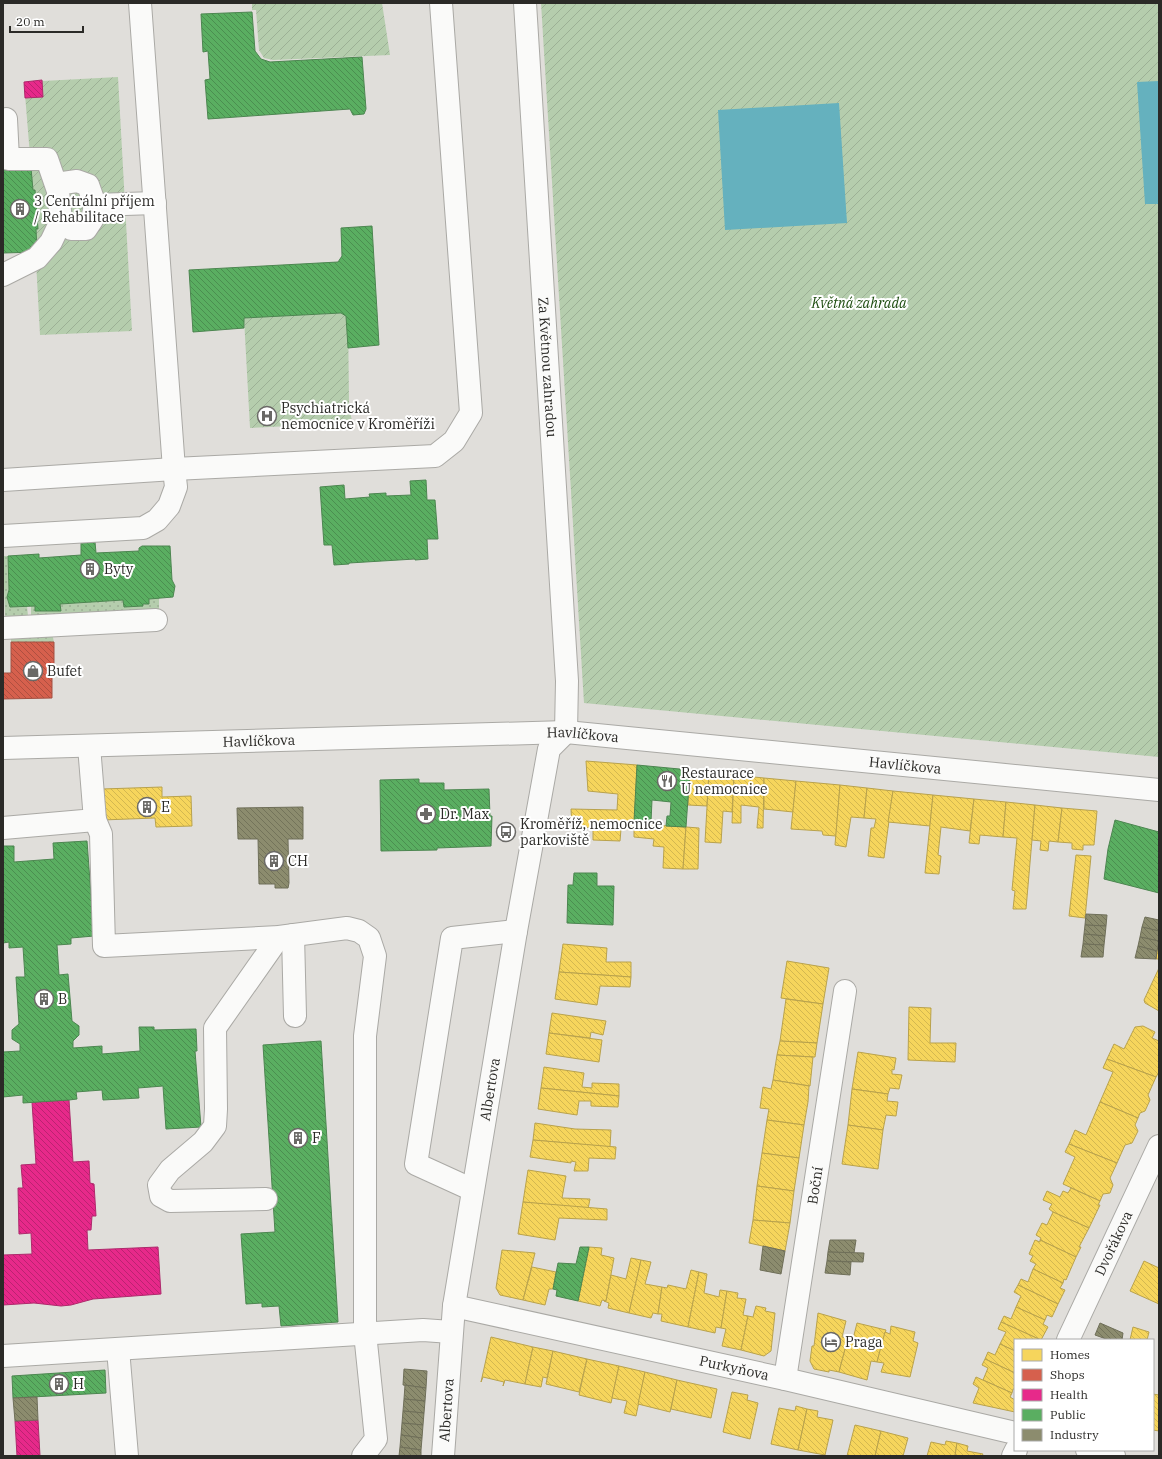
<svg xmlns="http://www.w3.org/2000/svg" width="1162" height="1459" viewBox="0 0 1162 1459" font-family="'IBM Plex Serif',serif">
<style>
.grass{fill:url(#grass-dots)}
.garden{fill:url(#garden-furrows)}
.water{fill:#65b1be}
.homes{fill:url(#homes-back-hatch);stroke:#b9a24c}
.shops{fill:url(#shops-back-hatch);stroke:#a35042}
.health{fill:url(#health-back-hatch);stroke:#af296c}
.public{fill:url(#public-back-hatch);stroke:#4c8650}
.industry{fill:url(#industry-back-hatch);stroke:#6f6f59}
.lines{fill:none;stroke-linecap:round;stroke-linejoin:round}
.minor-casing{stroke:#aaa9a5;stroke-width:24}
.minor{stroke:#fafaf9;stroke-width:22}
.labels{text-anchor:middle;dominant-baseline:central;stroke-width:4;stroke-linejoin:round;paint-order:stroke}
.poi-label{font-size:14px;fill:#2b2a27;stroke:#fff;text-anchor:start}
.park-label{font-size:14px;font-style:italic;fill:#1c4c0e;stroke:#fff}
.street-label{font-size:14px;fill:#2b2a27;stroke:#fff}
</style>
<defs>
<pattern id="grass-dots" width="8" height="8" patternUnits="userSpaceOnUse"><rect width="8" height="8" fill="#b5cdad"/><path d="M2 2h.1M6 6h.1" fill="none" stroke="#9cb095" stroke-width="1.8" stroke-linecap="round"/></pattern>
<pattern id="garden-furrows" width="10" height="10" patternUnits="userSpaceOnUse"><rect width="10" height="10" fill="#b5cdad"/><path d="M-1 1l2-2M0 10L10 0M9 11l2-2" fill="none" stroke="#9cb095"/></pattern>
<pattern id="homes-back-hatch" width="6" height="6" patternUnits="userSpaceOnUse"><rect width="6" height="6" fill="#f6d55c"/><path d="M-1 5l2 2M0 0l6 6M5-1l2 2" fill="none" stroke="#d3b750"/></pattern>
<pattern id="shops-back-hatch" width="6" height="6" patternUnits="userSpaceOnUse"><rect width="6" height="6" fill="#d6604d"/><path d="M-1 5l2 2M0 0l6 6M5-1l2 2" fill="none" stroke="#ae4f40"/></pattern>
<pattern id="health-back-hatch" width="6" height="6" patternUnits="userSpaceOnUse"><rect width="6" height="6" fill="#e7298a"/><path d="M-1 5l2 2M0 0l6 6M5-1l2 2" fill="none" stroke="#bb2371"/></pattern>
<pattern id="public-back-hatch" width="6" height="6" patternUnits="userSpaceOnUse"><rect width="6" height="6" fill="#5aae61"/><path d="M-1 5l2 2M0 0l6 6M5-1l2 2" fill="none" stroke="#4b8e50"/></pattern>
<pattern id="industry-back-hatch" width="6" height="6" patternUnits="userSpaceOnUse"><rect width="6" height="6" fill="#8c8c6e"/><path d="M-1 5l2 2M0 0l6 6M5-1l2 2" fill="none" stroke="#73735a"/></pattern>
</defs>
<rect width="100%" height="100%" fill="#e0deda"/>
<g class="grass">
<path d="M3 556H8L9 590 7 597 10 607 27 606 28 616 5 618Z"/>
<path d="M159 598V614L31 616V606H35V611H60V604L123 600 124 607 143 606 149 599Z"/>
<path d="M11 632 52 634 54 642H11Z"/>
</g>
<g class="garden">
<path d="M252 3H382L390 55 273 60 264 58 259 50 256 10H252Z"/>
<path d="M541 3H1159V757L584 703Z"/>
<path d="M118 77 132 331 40 335 31 168 24 82Z"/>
<path d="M348 313 349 402 352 423 250 428 244 318Z"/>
</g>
<g class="water">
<path d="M1159 81V204H1145L1137 82Z"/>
<path d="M839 103 847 223 725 230 718 110Z"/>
</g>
<g class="homes">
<path d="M586 761 637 765 634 829 572 827 571 809 617 810 618 794 588 791Z"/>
<path d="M690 770 709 772 707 806 688 805Z"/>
<path d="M709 772 734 775 732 812 723 811 721 843 705 842Z"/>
<path d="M734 775 764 778 763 828H757L759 807 741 805V823H732Z"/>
<path d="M764 778 796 781 793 812 764 809Z"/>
<path d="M796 781 840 785 836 836 823 835 822 831 791 829Z"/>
<path d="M840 785 867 788 864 818 851 817 846 847 835 845Z"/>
<path d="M162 787V797L191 796 192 826 156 827 155 818 102 820V789Z"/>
<path d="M867 788 893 791 884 858 868 856 871 828H874L876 819 864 818Z"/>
<path d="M893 791 933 795 930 826 888 822Z"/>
<path d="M933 795 974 799 970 831 941 827 938 855 941 856 939 874 925 873Z"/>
<path d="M974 799 1006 802 1003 837 980 835 979 844 969 843Z"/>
<path d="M1006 802 1035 805 1026 909H1013L1015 891 1012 890 1017 838 1003 837Z"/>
<path d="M1035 805 1062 808 1058 842 1049 841 1048 851 1040 850 1041 841 1032 840Z"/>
<path d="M1062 808 1097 811 1094 845H1083V850L1072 849V843L1058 842Z"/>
<path d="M634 824 686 827 683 869 663 868 664 847 653 846 654 839 634 837Z"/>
<path d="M686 827 699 828 698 869H683Z"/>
<path d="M593 828 621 829 620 841 593 840Z"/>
<path d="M1076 855 1091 856 1085 918 1069 916Z"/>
<path d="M563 944 607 948 606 962H631V977L559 972Z"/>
<path d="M1158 945 1159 959H1156L1157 951Z"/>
<path d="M787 961 829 968 823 1004 781 998Z"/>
<path d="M1159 968V1011L1145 1003 1144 1000Z"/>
<path d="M559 972 631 977 630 987 600 986 597 1005 555 999Z"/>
<path d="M786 999 823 1004 817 1043 780 1041Z"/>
<path d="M909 1007 931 1008 930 1043H956L955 1062 908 1060Z"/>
<path d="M552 1013 606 1021 603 1035 591 1032 590 1038 549 1033Z"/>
<path d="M1143 1026 1155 1032 1152 1038 1159 1041V1072L1156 1077 1107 1059 1114 1044 1124 1049 1135 1027Z"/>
<path d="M549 1033 602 1040 599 1062 546 1054Z"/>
<path d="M780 1041 817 1043 815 1057 777 1055Z"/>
<path d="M858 1052 896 1058 894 1070 892 1069V1074L902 1075 899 1089 890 1088 888 1094 852 1089Z"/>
<path d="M777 1055 813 1057 810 1086 773 1080Z"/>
<path d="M1107 1059 1156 1077 1148 1095 1150 1100 1145 1111 1140 1113 1138 1118 1100 1102 1113 1072 1103 1068Z"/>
<path d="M544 1067 584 1073 582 1087 592 1088V1083L619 1084V1096L541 1088Z"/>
<path d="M773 1080 809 1086 808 1102 804 1125 767 1120 769 1109 760 1108 763 1087 771 1089Z"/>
<path d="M541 1088 619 1096 618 1107 591 1106V1101H579L577 1115 538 1109Z"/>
<path d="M852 1089 888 1094 887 1101 898 1102 896 1116 886 1115 883 1130 848 1125Z"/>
<path d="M1100 1102 1138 1118 1135 1125 1138 1131 1132 1143 1125 1145 1117 1163 1069 1144 1075 1130 1086 1135Z"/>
<path d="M767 1120 804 1125 799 1158 762 1153Z"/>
<path d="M535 1123 575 1129 611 1130 610 1147 533 1140Z"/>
<path d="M848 1125 883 1130 878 1169 842 1164Z"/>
<path d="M533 1140 616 1147 615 1159 589 1158 588 1171H574L576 1162 571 1161V1163L530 1157Z"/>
<path d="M1069 1144 1117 1163 1110 1178 1113 1185 1110 1193 1103 1194 1100 1201 1063 1184 1075 1157 1065 1152Z"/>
<path d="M762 1153 799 1158 794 1191 757 1186Z"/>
<path d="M528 1170 566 1176 562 1198 590 1199 588 1209 523 1202Z"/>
<path d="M757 1186 794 1191 790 1223 753 1220Z"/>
<path d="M1071 1188 1100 1201 1098 1205H1100L1089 1228 1053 1212 1049 1209 1052 1204 1043 1200 1047 1191 1060 1197 1063 1191 1068 1193Z"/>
<path d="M523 1202 607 1209V1220L559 1218 555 1240 518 1234Z"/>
<path d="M1053 1212 1089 1228 1079 1247H1081L1076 1257 1040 1240 1041 1238 1036 1235 1042 1223 1047 1225Z"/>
<path d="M753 1220 790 1223 785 1251 749 1243Z"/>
<path d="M1035 1240 1040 1242V1240L1076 1257 1066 1280 1064 1279 1063 1283 1033 1269 1036 1264 1030 1261 1033 1256 1029 1254Z"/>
<path d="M589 1247 602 1248 601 1255 614 1258 606 1301 602 1300 600 1306 578 1301Z"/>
<path d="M502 1250 535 1253 523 1300 500 1295 496 1288Z"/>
<path d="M631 1258 641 1260 629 1313 608 1308 609 1303 604 1301H606L611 1275 626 1279Z"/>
<path d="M641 1260 651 1262 645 1284 662 1287 658 1314 653 1313 651 1318 629 1313Z"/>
<path d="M1144 1261 1159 1268V1304L1130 1291Z"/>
<path d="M532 1267 556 1272 553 1289H549L545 1305 523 1300Z"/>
<path d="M1033 1269 1063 1283 1060 1288 1065 1290 1058 1304 1018 1285 1021 1279 1028 1282Z"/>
<path d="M691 1270 699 1272 688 1327 661 1321 662 1314H658L662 1287 667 1288 668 1285 686 1289Z"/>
<path d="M699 1272 707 1274 704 1293 719 1297 720 1290 727 1291 721 1328 716 1327 715 1333 688 1327Z"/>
<path d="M1018 1285 1058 1304 1052 1317 1047 1315 1045 1320 1016 1307 1021 1296 1014 1292Z"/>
<path d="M727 1291 738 1293 737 1298 746 1299 743 1315 748 1316 741 1350 722 1346 726 1329 721 1328Z"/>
<path d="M756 1306 766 1308 765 1311 775 1313 771 1351 764 1356 741 1350 748 1316 753 1317Z"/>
<path d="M1016 1307 1045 1320 1043 1324 1048 1327 1041 1340 1001 1322 1004 1316 1011 1319Z"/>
<path d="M818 1313 846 1321 842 1337 848 1338 839 1372 829 1370V1372L814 1369 810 1361 812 1346H814Z"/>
<path d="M1001 1322 1041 1340H1015V1351L1000 1344 1006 1332 998 1329Z"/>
<path d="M857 1323 886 1330 877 1362 871 1361 867 1380 839 1372 848 1338 853 1339Z"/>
<path d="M891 1326 915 1332 913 1341 918 1343 910 1377 881 1372 884 1363 877 1362 885 1332 890 1334Z"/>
<path d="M1133 1327 1149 1332 1147 1340H1130Z"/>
<path d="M491 1337 533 1347 525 1384 505 1380 503 1386 504 1382 483 1377 481 1382Z"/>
<path d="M1000 1344 1015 1351V1373L985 1359 988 1352 995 1355Z"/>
<path d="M533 1347 553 1351 547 1378 543 1377 541 1387 525 1384Z"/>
<path d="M553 1351 587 1359 579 1392 546 1384Z"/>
<path d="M587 1359 619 1366 611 1403 579 1395Z"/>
<path d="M985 1359 1015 1373V1389H1013L1012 1393 983 1380 988 1368 982 1365Z"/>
<path d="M619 1366 645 1372 636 1416 624 1413 627 1401 612 1398Z"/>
<path d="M645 1372 677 1380 670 1412 638 1404Z"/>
<path d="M976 1377 1012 1393 1010 1397 1015 1400V1412L973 1403 979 1388 973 1384Z"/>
<path d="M677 1380 717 1389 711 1418 671 1409Z"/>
<path d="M732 1392 748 1395 747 1400 758 1403 750 1439 723 1432Z"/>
<path d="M1153 1394 1159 1395V1431L1153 1430Z"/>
<path d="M796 1406 807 1409 798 1450 771 1444 779 1408 795 1411Z"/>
<path d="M807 1409 818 1411 817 1417 833 1420 825 1455 798 1450Z"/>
<path d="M855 1425 881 1431 875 1456H847Z"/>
<path d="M881 1431 908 1438 903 1456H875Z"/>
<path d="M946 1441 957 1443 955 1456H927L931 1442 945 1445Z"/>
<path d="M957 1443 968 1446 967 1451 983 1454 982 1456H955Z"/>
</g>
<path class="shops" d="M11 642H54V675H52V698L3 699V673H11Z"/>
<g class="health">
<path d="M42 80 43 97 25 98 24 82Z"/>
<path d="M69 1100 73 1162 89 1161 90 1183 94 1184 96 1216H92L91 1230H87L88 1250 158 1247 161 1294 93 1299 71 1305 61 1306 34 1303 3 1305V1255L32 1254 31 1233 19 1234 18 1188H23L21 1165 36 1164 32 1102Z"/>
<path d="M38 1420 40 1456H17L15 1421Z"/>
</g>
<g class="public">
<path d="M252 12 255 51 261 59 270 62 362 57 366 109 364 114 353 115 350 109 208 119 205 80 210 79 208 51 203 52 201 14Z"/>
<path d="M31 168 33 190H35L38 229H36L37 252 3 253V170Z"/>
<path d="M372 226 379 345 348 348 346 316 341 313 244 318V328L193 332 189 270 338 262 342 256 341 228Z"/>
<path d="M426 480 427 500H435L438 539H427L428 559 415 560V559L349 563V564L334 565 332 545H324L320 487 344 485 345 499 370 497 369 494 386 493V496L411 495 410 481Z"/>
<path d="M95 542 96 553 139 551V548L142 546H170L172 580 175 586 173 597 149 599V604H143V606L124 607 123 600 60 604 61 611H35V606L10 607 7 597 9 590 8 556 39 554V558L81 555V543Z"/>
<path d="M637 765 690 770 686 827 666 826 667 816H670L671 802 652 800 651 822 634 821Z"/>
<path d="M419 779V783H444V790L489 789 490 816H492L491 846 437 848V850L381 851 380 780Z"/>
<path d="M1115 820 1159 832V893L1104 879 1108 849Z"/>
<path d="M87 841 94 936 71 938V944L57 945 59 975 68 974 72 1021 79 1026V1035L73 1041V1048L102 1046V1054L140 1051 139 1027H154V1030L196 1029 197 1051H195L201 1127 166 1129 163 1086 138 1088 139 1098 103 1100 102 1090 76 1092 77 1099 69 1100 23 1103V1095L3 1097V1052L20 1051V1044L12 1039V1030L19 1024 16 977H25L23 947 9 948V942L3 943V846H14V862L54 859 53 843Z"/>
<path d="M574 873H597V886H614L613 925 567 923 568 885H573Z"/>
<path d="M321 1041 338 1322 281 1326 279 1306 262 1307V1303L246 1304 241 1234 275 1232 263 1045Z"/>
<path d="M580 1247H589L578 1301 556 1296 557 1290 553 1289 558 1263 576 1264Z"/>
<path d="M105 1370 106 1393 13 1398 12 1376Z"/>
</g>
<g class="industry">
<path d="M303 807V839H288L289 883 288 888H275V884H259L258 839H238L237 808Z"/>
<path d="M1086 914 1107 915 1106 926 1085 925Z"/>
<path d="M1145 917 1159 920V931L1142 927Z"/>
<path d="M1085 925 1106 926 1105 936 1084 934Z"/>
<path d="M1142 927 1159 931V941L1140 937Z"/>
<path d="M1084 934 1105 936 1104 945 1083 944Z"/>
<path d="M1140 937 1159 941 1157 951 1138 946Z"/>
<path d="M1083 944 1104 945 1103 957H1081Z"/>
<path d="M1138 946 1157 951 1156 959 1135 958Z"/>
<path d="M830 1240H856L854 1253 828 1252Z"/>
<path d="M763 1246 785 1251 781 1274 760 1270Z"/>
<path d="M828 1252 864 1253 863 1262 827 1261Z"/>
<path d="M827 1261 851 1262 850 1275 825 1273Z"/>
<path d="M1100 1323 1123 1333 1122 1340H1109L1095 1335Z"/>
<path d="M404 1369 427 1371 426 1388 403 1385Z"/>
<path d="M405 1385 426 1388 425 1401 404 1399Z"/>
<path d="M37 1397 38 1420 15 1421 13 1398Z"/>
<path d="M404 1399 425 1401 424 1413 403 1411Z"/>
<path d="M403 1411 424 1413 423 1425 402 1423Z"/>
<path d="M402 1423 423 1425 422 1438 401 1435Z"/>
<path d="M401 1435 422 1438 421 1450 400 1447Z"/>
<path d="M400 1447 421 1450V1456H399Z"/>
</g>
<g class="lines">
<defs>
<g id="minor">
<path id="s1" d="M525 3 567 681 566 732"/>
<path d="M3 120 6 119 8 159H47L58 191"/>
<path d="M95 205 92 220 86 229H71L61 221 58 191 63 183 77 181 88 185 95 205 155 203"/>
<path d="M3 275 37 258 51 242 61 221"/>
<path d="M3 480 174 469 435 456 454 441 471 413 441 3"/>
<path d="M3 536 143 528 157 520 169 506 176 487 174 469 140 3"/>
<path d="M3 628 156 620"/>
<path id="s2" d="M3 748 566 732 1159 790"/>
<path d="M95 820 101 834 104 946 279 937 347 928 359 931 369 938 375 956 365 1036V1333L376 1439 363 1456"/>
<path d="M3 828 95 820 89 746"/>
<path d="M293 935 295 1016"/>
<path d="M473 1190 416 1164 452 938 516 931"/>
<path d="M266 1199 170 1201 161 1196 159 1185 170 1170 203 1142 215 1126 216 1109 215 1028 279 937"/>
<path id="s3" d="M454 1306 785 1379 1015 1433"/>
<path id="s4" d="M1068 1340 1159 1146"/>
<path d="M118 1349 127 1456"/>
<path d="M3 1356 423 1330 451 1332"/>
<path id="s5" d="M785 1379 845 991"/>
<path d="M1087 1450 1114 1456"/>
<path id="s6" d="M443 1456 454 1306 516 931 549 749 566 732"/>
<path d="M1013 1456 1016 1450"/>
</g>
</defs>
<use href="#minor" class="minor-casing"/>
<use href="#minor" class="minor"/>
</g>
<defs>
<symbol id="building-ring" viewBox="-11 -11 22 22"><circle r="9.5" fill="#fff" stroke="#6a6966" stroke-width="1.5"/><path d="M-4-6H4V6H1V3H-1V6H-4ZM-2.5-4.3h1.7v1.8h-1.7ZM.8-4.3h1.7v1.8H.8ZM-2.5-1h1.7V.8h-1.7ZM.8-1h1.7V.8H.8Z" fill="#6a6966"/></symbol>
<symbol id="hospital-ring" viewBox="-11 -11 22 22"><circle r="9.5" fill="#fff" stroke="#6a6966" stroke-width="1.5"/><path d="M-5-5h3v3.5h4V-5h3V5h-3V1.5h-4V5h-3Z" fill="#6a6966"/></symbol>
<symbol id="shop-ring" viewBox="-11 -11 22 22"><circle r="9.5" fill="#fff" stroke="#6a6966" stroke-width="1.5"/><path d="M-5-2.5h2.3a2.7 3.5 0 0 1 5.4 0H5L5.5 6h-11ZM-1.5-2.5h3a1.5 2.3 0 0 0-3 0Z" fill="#6a6966"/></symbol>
<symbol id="restaurant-ring" viewBox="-11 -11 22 22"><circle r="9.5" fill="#fff" stroke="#6a6966" stroke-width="1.5"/><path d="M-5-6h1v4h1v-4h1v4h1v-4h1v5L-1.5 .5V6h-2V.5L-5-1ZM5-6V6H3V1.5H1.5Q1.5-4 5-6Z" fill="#6a6966"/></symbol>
<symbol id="pharmacy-ring" viewBox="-11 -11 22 22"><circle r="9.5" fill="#fff" stroke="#6a6966" stroke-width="1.5"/><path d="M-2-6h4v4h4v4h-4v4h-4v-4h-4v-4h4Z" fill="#6a6966"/></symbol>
<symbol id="bus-ring" viewBox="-11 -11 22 22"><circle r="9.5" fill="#fff" stroke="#6a6966" stroke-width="1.5"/><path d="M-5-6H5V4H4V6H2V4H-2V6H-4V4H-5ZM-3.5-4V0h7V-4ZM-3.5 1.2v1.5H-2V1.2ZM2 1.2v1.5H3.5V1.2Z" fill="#6a6966"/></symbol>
<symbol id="hotel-ring" viewBox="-11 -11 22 22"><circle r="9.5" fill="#fff" stroke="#6a6966" stroke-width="1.5"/><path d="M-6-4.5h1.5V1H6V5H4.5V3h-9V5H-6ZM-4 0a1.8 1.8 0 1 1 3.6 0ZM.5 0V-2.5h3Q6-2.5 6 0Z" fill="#6a6966"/></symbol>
</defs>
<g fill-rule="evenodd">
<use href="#building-ring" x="9" y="198" width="22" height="22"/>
<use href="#hospital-ring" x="256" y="405" width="22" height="22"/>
<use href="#building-ring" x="79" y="558" width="22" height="22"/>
<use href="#shop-ring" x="22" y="660" width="22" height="22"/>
<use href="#restaurant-ring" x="656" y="770" width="22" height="22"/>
<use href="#building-ring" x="136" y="796" width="22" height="22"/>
<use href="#pharmacy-ring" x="415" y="803" width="22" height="22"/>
<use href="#bus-ring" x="495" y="821" width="22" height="22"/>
<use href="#building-ring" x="263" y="850" width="22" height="22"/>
<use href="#building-ring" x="33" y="988" width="22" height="22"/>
<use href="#building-ring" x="287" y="1127" width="22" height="22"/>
<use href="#hotel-ring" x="820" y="1331" width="22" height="22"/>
<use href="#building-ring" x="48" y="1373" width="22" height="22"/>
</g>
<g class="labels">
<g class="poi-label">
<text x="34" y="201">3 Centrální příjem<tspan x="34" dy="16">/ Rehabilitace</tspan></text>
<text x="281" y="408">Psychiatrická<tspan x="281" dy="16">nemocnice v Kroměříži</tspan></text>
<text x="104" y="569">Byty</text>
<text x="47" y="671">Bufet</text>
<text x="681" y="773">Restaurace<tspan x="681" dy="16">U nemocnice</tspan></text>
<text x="161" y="807">E</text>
<text x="440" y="814">Dr. Max</text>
<text x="520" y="824">Kroměříž, nemocnice<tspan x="520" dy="16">parkoviště</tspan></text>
<text x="288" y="861">CH</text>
<text x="58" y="999">B</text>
<text x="312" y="1138">F</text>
<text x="845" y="1342">Praga</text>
<text x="73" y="1384">H</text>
</g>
<g class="park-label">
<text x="859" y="303">Květná zahrada</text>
</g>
<g class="street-label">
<text stroke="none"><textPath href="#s1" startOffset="365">Za Květnou zahradou</textPath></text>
<text stroke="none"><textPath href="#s2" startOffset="580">Havlíčkova</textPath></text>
<text stroke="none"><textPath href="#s2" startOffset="256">Havlíčkova</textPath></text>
<text stroke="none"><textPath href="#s2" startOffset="904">Havlíčkova</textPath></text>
<text stroke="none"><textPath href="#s6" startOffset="370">Albertova</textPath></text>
<text stroke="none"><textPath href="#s5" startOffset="196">Boční</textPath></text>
<text stroke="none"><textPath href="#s4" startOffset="107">Dvořákova</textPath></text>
<text stroke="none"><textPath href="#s3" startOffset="287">Purkyňova</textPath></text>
<text stroke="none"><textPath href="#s6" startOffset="46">Albertova</textPath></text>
</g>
</g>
<rect width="1162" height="1459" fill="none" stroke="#2b2a27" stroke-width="8"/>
<rect x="1014" y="1339" width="140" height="112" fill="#ffffff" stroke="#aaaaa9"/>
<rect x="1022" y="1349" width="20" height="12" fill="#f6d55c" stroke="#aaaaa9"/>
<text x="1050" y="1359" font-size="12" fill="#2b2a27">Homes</text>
<rect x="1022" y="1369" width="20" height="12" fill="#d6604d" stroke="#aaaaa9"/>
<text x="1050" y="1379" font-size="12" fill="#2b2a27">Shops</text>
<rect x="1022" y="1389" width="20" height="12" fill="#e7298a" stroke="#aaaaa9"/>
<text x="1050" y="1399" font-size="12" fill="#2b2a27">Health</text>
<rect x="1022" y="1409" width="20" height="12" fill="#5aae61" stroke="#aaaaa9"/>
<text x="1050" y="1419" font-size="12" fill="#2b2a27">Public</text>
<rect x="1022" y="1429" width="20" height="12" fill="#8c8c6e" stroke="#aaaaa9"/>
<text x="1050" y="1439" font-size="12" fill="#2b2a27">Industry</text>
<path d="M10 26v6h73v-6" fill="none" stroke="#2b2a27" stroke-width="2"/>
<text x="16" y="26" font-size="12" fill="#2b2a27" stroke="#ffffff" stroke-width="3" paint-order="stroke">20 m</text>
</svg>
